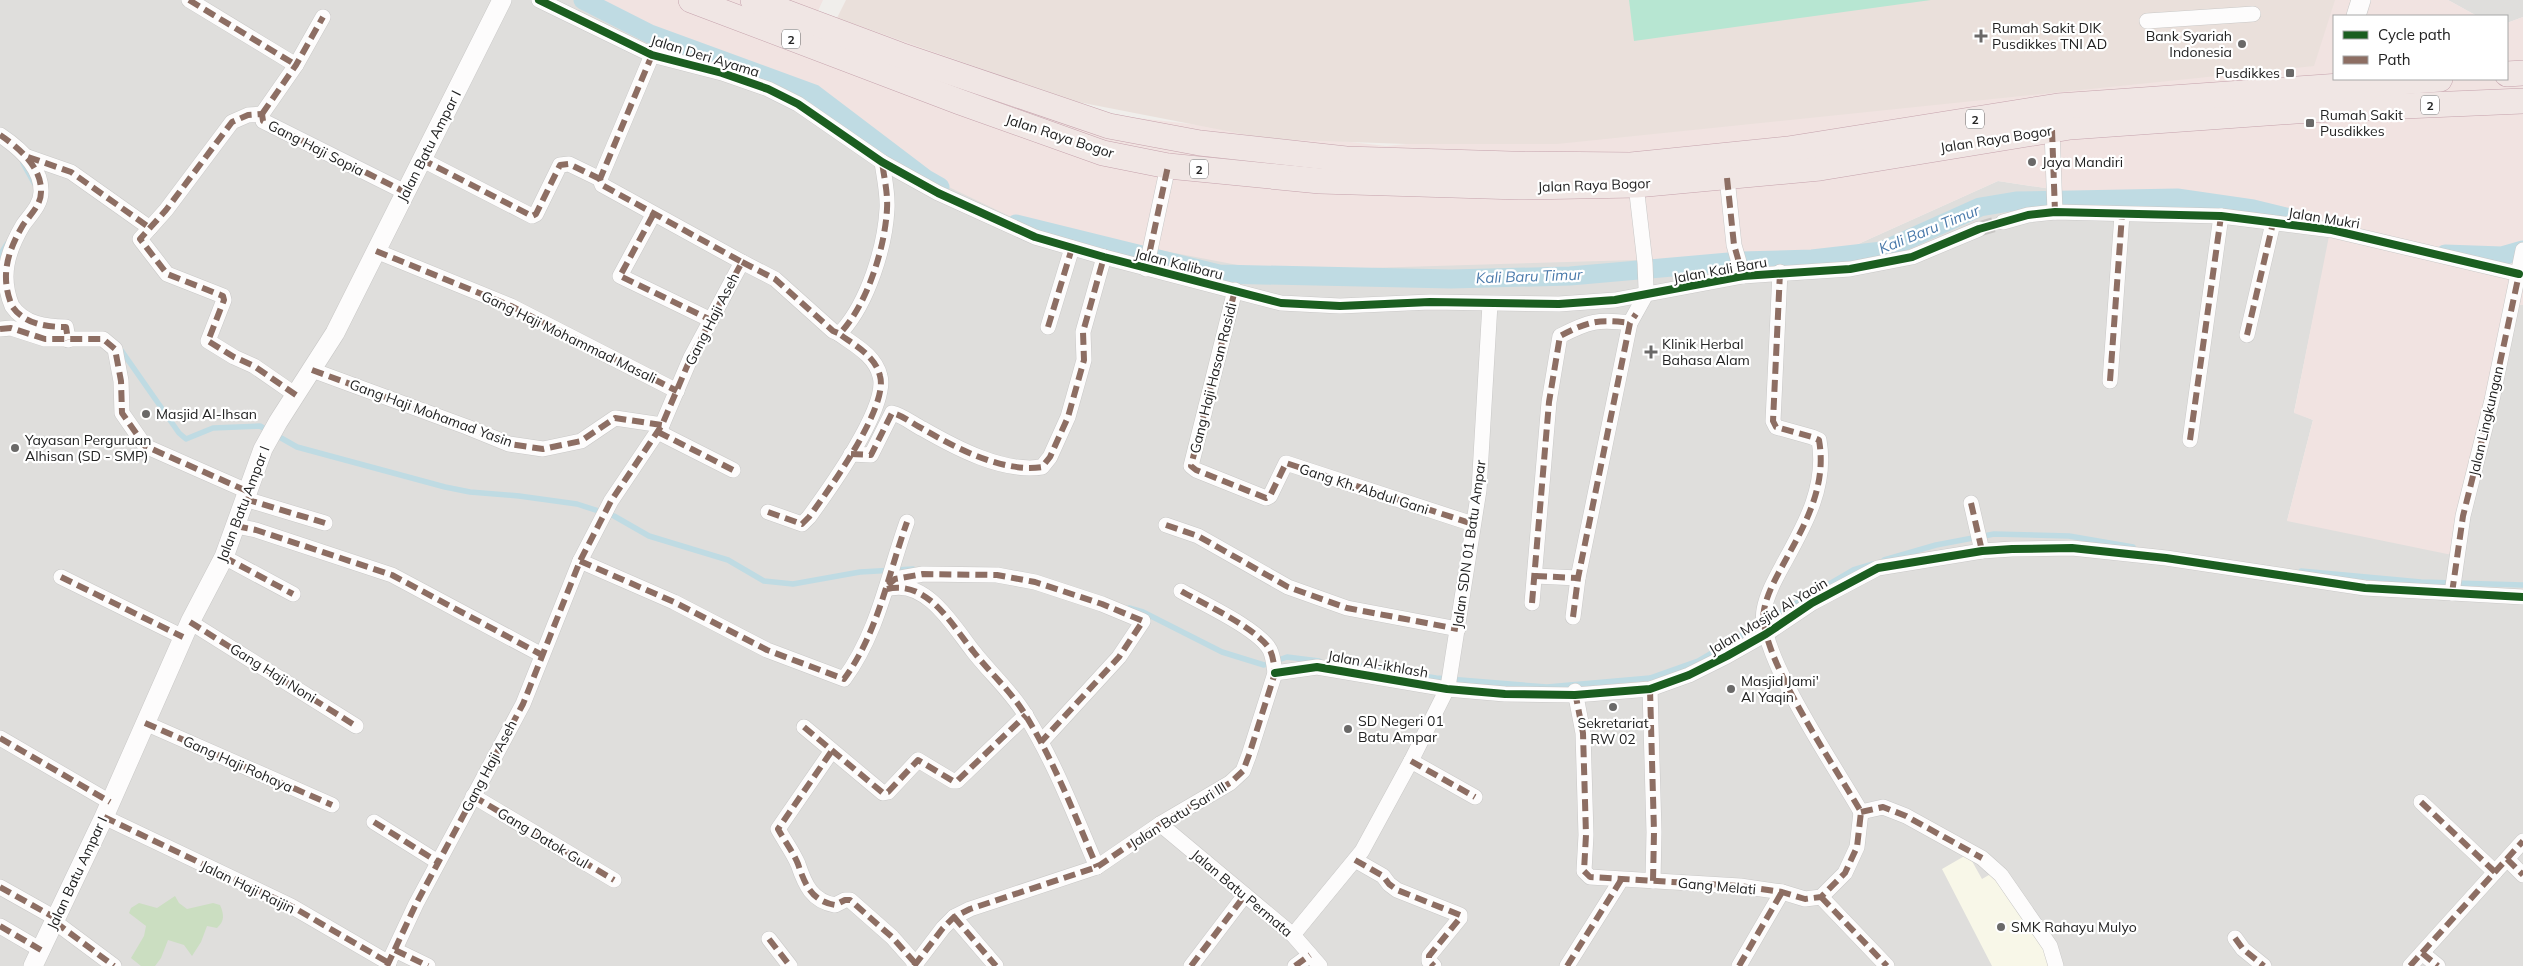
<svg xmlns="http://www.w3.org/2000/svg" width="2523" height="966" viewBox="0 0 2523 966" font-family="Mulish,sans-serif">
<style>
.residential{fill:#dfdedc}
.commercial{fill:#f1e3e1}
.education{fill:#f8f7e8}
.military{fill:#eae0db}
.forest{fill:#cbdec1}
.pitch{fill:#b7e6d2}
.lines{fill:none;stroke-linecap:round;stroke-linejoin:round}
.stream{stroke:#bfdbe3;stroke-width:5.5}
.canal{stroke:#bfdbe3;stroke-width:19}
.minor-tunnel{stroke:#c7c5c3;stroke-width:15;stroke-dasharray:15 8;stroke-linecap:butt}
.minor-casing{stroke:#c9c8c7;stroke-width:16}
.tertiary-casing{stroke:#c9c8c7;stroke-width:20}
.trunk-casing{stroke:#c5a2ac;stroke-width:26}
.minor{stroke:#fdfcfc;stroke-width:15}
.tertiary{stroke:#fdfcfc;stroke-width:19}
.trunk{stroke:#f0e6e4;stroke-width:25}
.quiet{stroke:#8d6e63;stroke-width:6;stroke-dasharray:12 6;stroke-linecap:butt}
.cycleway-casing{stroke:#fff;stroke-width:11}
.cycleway{stroke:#1b5e20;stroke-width:8}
.poi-dot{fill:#6a6968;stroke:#fff;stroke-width:2}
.labels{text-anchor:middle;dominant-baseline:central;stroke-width:4.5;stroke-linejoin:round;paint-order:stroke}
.shield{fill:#fff;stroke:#646464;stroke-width:1}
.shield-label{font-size:12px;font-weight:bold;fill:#222}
.poi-label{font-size:14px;fill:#222;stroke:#fff;text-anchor:start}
.street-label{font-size:14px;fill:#222;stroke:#fff}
.water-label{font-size:15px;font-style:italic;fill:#4a7aab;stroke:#fff}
</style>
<rect width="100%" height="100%" fill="#f0eeeb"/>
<g class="residential">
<path d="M0 0H575L788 91 901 164 1836 254 1998 181 2331 231 2294 412 2313 420 2287 521 2514 305H2523V966H0Z"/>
<path d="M2448 0H2523V17L2507 23V16H2477Z"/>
</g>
<path class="commercial" d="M575 0H823L818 11 1111 115 1386 146 2153 76 2144 0H2448L2477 16H2334V79H2507V23L2523 17V305H2514L2452 555 2287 521 2313 420 2294 413 2330 231 1998 181 1836 254 1269 271 1028 225 901 164 788 91Z"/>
<path class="education" d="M1968 854 1982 879 1994 872 2045 950 2051 966H1992L1942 869Z"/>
<path class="military" d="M846 0H2335L2314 66 1557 144H1406L1268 139 1073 101 837 18Z"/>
<path class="forest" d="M175 896 179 903 187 909 213 903 220 905C224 914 225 921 217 928L207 926 201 942 192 956 184 945 168 940 161 958 155 966H141L131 958 144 936 146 926 129 913 131 908 139 903 157 908Z"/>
<path class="pitch" d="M1629 0H1931L1634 41Z"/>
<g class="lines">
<g class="stream">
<path d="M23 163 34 183"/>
<path d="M0 255 7 244"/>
<path d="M121 350 179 433 186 439 213 428 260 426 297 447 445 487 470 492 519 496 577 504 614 516 649 536 728 560 764 581 793 584 860 572 913 569"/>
<path d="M1884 560 1936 545 1994 534 2069 536 2133 547"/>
<path d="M2301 571 2421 582 2523 585"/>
<path d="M1129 608 1143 612 1222 652 1264 665 1287 657 1319 661"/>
<path d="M1333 662 1436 678 1547 687 1650 678 1698 661 1853 570 1873 564"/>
</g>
<g class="canal">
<path d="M583 0 650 34 814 94 926 179 940 187"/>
<path d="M1016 224 1219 274 1451 279 1570 276 1740 261 1812 259 1882 251 1980 207 2016 201 2177 198 2253 209 2306 222"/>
<path d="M2445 254 2502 256 2523 250"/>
</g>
<path class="minor-tunnel" d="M1979 229 2003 222"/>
<defs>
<g id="minor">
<path d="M189 0 296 65"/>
<path d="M539 0 652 55 722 73 768 89 798 104 882 162 938 193 1035 237 1104 257 1281 303 1340 306 1430 302 1559 304 1615 300 1743 276 1850 269 1912 257 1979 229"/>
<path d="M2147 21 2253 14"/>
<path d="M262 114 296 65 323 17"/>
<path d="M2052 130 2055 212"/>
<path d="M0 135C18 147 42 167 41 192 41 205 30 215 23 225 7 252 0 277 12 306 24 324 46 327 66 327L68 340"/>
<path d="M28 157 71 172 150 228"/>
<path d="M421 159 532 216 536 214 560 165 569 164 600 179"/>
<path d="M1727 178 1734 245 1743 276"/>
<path d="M653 215 620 276 711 320"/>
<path d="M2003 222 2028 215 2055 212 2221 216 2332 230 2519 274"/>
<path d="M376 251 511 306 677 391"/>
<path d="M742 262 775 279 833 331 838 333 842 331C868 302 885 247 887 209 888 193 884 177 882 162"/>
<path d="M1146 269 1168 166"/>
<path d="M1780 272 1773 421 1776 427 1812 437 1819 440C1827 485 1806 523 1785 561 1777 576 1767 593 1764 610 1756 652 1838 771 1861 812"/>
<path d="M1235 290 1191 466 1196 470 1266 498 1270 496 1286 463 1473 524"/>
<path d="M1048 327 1072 248"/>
<path d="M0 329 11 328 45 339H103L115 349 121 381 122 413 145 446 247 491"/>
<path d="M2247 335 2273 223"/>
<path d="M312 370 467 427 509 444 543 449 581 441 615 418 662 425"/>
<path d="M2110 381 2122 215"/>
<path d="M296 395 254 366 234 357 208 341 224 300 223 296 167 274 140 239 166 210 232 122 248 115 262 114 263 121 405 192"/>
<path d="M658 432 733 470"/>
<path d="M2190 440 2221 216"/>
<path d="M851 454 871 455 892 413C902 415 913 424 923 429 956 448 1003 473 1042 467L1050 457 1068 417 1084 360 1083 332 1104 257"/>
<path d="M245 499 325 523"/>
<path d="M1971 503 1982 551"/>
<path d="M768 512 802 524 809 517C828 491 889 407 880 376 875 355 854 345 838 333"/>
<path d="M1166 525 1198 536 1288 587 1347 608 1458 629"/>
<path d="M236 526 256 530 392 575 542 655"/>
<path d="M224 557 293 594"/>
<path d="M580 561 674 602 767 650 844 679C878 633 888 575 907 522"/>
<path d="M1535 576 1578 578"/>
<path d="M61 577 183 637"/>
<path d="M888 585 895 579 923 574 997 575 1035 582 1102 604 1143 621 1119 657 1041 742"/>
<path d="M891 588C927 580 954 627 973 651 990 673 1012 692 1026 716 1055 763 1075 816 1097 867"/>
<path d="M2452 593 2463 516 2492 400 2523 250"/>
<path d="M1532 603 1549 402 1560 336C1589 321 1598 319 1630 323"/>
<path d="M1573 617 1578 578 1630 323 1645 296 1646 288 1645 263 1636 185"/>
<path d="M190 622 356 726"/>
<path d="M1275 673 1317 667 1447 689 1505 694 1575 695 1650 689 1689 675 1727 656 1766 634 1812 603 1878 568 1982 551 2012 549 2072 548 2166 558 2365 588 2523 597"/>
<path d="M1650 689 1654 832 1653 881"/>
<path d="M1575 691 1583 733 1586 835 1584 871 1590 877 1740 886 1782 892 1805 899 1821 897 1845 873 1857 847 1861 812"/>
<path d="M145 723 332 805"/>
<path d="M804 727 883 793 888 792 918 760 953 781H957L1026 715"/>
<path d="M0 738 110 802"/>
<path d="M831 752 778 829C784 840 793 852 798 864 805 885 812 901 835 905L845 900H850L892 937 916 964"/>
<path d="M1411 761 1475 797"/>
<path d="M473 796 614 880"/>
<path d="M2421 802 2495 872"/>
<path d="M1861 812 1883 807 1906 816 1982 858 2001 875 2050 946 2056 966"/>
<path d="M104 817 291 906 389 963"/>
<path d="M374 822 438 862"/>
<path d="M1160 824 1293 935 1320 966"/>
<path d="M2507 859 2523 875"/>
<path d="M1355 860 1383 876 1389 884 1397 890 1460 915V918L1429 956V961L1434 966"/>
<path d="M0 887 57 919"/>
<path d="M1821 897 1887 966"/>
<path d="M954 917 996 966"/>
<path d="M55 922 114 966"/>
<path d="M0 926 41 950"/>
<path d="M1293 935 1362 851 1411 761 1448 687 1479 490 1490 304"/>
<path d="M2235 938 2243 949 2264 966"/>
<path d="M769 939 790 966"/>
<path d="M395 950 428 966"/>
<path d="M2422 953 2438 966"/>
<path d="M387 966 416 904 523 704 580 561 611 501 662 425 691 357 742 262 602 185 600 179 652 55"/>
<path d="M914 966 943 928 954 917 970 909 1097 867 1160 824 1230 783 1243 771 1249 755 1275 673C1274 665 1273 656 1270 650 1259 629 1202 603 1181 591"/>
<path d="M1191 966 1245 895"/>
<path d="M1295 966 1310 955"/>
<path d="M1567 966 1621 880"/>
<path d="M1739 966 1782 892"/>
<path d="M2410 966 2523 841"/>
</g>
<g id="tertiary">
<path d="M2356 16 2361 0"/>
<path d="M33 966 104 817 190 622 224 557 263 449 278 422 335 333 502 0"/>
</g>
<g id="trunk">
<path d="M691 0 960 102 1103 153 1168 166 1320 181 1519 187 1636 185 1820 168 2070 127 2309 110 2523 101"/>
<path d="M753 0 900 55 1109 126 1200 143 1346 159 1511 164 1631 165 1788 149 2058 106 2440 79"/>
<path d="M2507 74 2523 73"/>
</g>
</defs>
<use href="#minor" class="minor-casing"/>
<use href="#tertiary" class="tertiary-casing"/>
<use href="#trunk" class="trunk-casing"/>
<use href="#minor" class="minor"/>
<use href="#tertiary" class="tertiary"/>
<use href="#trunk" class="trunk"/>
<g class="quiet">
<path d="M189 0 296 65"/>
<path d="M262 114 296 65 323 17"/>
<path d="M2052 130 2055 212"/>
<path d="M0 135C18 147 42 167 41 192 41 205 30 215 23 225 7 252 0 277 12 306 24 324 46 327 66 327L68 340"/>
<path d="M28 157 71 172 150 228"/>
<path d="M421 159 532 216 536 214 560 165 569 164 600 179"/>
<path d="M1727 178 1734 245 1743 276"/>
<path d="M653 215 620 276 711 320"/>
<path d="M376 251 511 306 677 391"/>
<path d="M742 262 775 279 833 331 838 333 842 331C868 302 885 247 887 209 888 193 884 177 882 162"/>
<path d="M1146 269 1168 166"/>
<path d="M1780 272 1773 421 1776 427 1812 437 1819 440C1827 485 1806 523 1785 561 1777 576 1767 593 1764 610 1756 652 1838 771 1861 812"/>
<path d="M1235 290 1191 466 1196 470 1266 498 1270 496 1286 463 1473 524"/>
<path d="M1048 327 1072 248"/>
<path d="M0 329 11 328 45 339H103L115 349 121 381 122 413 145 446 247 491"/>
<path d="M2247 335 2273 223"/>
<path d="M312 370 467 427 509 444 543 449 581 441 615 418 662 425"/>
<path d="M2110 381 2122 215"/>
<path d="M296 395 254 366 234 357 208 341 224 300 223 296 167 274 140 239 166 210 232 122 248 115 262 114 263 121 405 192"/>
<path d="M658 432 733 470"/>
<path d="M2190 440 2221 216"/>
<path d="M851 454 871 455 892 413C902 415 913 424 923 429 956 448 1003 473 1042 467L1050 457 1068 417 1084 360 1083 332 1104 257"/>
<path d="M245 499 325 523"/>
<path d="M1971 503 1982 551"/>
<path d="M768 512 802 524 809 517C828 491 889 407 880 376 875 355 854 345 838 333"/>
<path d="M1166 525 1198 536 1288 587 1347 608 1458 629"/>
<path d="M236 526 256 530 392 575 542 655"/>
<path d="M224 557 293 594"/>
<path d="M580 561 674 602 767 650 844 679C878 633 888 575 907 522"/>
<path d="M1535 576 1578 578"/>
<path d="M61 577 183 637"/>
<path d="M888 585 895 579 923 574 997 575 1035 582 1102 604 1143 621 1119 657 1041 742"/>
<path d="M887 589C928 580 951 624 973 651 990 673 1012 692 1026 716 1055 763 1075 816 1097 867"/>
<path d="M2452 593 2463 516 2492 400 2519 274 2515 273"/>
<path d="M1532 603 1549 402 1560 336C1589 321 1598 319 1630 323"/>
<path d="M1573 617 1578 578 1630 323 1636 314"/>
<path d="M190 622 356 726"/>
<path d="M1650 689 1654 832 1653 881"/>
<path d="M1575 692 1583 733 1586 835 1584 871 1590 877 1740 886 1782 892 1805 899 1821 897 1845 873 1857 847 1861 812"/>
<path d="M145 723 332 805"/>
<path d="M804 727 883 793 888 792 918 760 953 781H957L1026 715"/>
<path d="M0 738 110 802"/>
<path d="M831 752 778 829C784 840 793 852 798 864 805 885 812 901 835 905L845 900H850L892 937 916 964"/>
<path d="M1411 761 1475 797"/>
<path d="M473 796 614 880"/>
<path d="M2421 802 2495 872"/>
<path d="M1861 812 1883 807 1906 816 1982 858"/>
<path d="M104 817 291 906 389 963"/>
<path d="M374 822 438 862"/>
<path d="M2507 859 2523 875"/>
<path d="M1355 860 1383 876 1389 884 1397 890 1460 915V918L1429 956V961L1434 966"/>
<path d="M0 887 57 919"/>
<path d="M1821 897 1887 966"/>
<path d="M954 917 996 966"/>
<path d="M55 922 114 966"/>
<path d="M0 926 41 950"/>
<path d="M2235 938 2243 949 2264 966"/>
<path d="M769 939 790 966"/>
<path d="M395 950 428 966"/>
<path d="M2422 953 2438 966"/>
<path d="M387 966 416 904 523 704 580 561 611 501 662 425 691 357 742 262 602 185 600 179 652 55"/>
<path d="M914 966 943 928 954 917 970 909 1097 867 1160 824 1230 783 1243 771 1249 755 1275 673C1274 665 1273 656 1270 650 1259 629 1202 603 1181 591"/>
<path d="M1191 966 1245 895"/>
<path d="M1295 966 1310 955"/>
<path d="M1567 966 1621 880"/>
<path d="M1739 966 1782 892"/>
<path d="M2410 966 2523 841"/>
</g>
<defs>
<g id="cycleway">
<path d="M539 0 652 55 722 73 768 89 798 104 882 162 938 193 1035 237 1104 257 1281 303 1340 306 1430 302 1559 304 1615 300 1743 276 1850 269 1912 257 1979 229 2028 215 2055 212 2221 216 2332 230 2519 274"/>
<path d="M1275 673 1317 667 1447 689 1505 694 1575 695 1650 689 1689 675 1727 656 1766 634 1812 603 1878 568 1982 551 2012 549 2072 548 2166 558 2365 588 2523 597"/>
</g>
</defs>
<use href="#cycleway" class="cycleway-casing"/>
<use href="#cycleway" class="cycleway"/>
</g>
<g class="poi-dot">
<path d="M1978.5 28.5h5v5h5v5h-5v5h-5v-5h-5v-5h5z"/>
<circle cx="2242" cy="44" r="5"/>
<rect x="2285" y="68" width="10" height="10" rx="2.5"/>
<rect x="2305" y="118" width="10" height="10" rx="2.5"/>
<circle cx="2032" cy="162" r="5"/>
<path d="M1648.5 344.5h5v5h5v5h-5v5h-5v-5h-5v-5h5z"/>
<circle cx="146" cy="414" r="5"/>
<circle cx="15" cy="448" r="5"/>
<circle cx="1731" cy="689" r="5"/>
<circle cx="1613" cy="707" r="5"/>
<circle cx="1348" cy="729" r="5"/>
<circle cx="2001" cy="927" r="5"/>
</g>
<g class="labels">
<g class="shield">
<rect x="782" y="29.5" width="18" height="19" rx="4"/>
<rect x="2421" y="95.5" width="18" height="19" rx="4"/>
<rect x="1966" y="109.5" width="18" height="19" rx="4"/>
<rect x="1190" y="159.5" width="18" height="19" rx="4"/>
</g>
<g class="shield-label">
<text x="791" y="39">2</text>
<text x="2430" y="105">2</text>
<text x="1975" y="119">2</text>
<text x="1199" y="169">2</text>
</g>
<g class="poi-label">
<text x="1992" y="28">Rumah Sakit DIK<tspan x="1992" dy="16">Pusdikkes TNI AD</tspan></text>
<text x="2232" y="36" text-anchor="end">Bank Syariah<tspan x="2232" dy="16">Indonesia</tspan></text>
<text x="2280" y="73" text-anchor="end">Pusdikkes</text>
<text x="2320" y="115">Rumah Sakit<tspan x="2320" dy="16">Pusdikkes</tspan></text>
<text x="2042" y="162">Jaya Mandiri</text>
<text x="1662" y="344">Klinik Herbal<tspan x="1662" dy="16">Bahasa Alam</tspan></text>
<text x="156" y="414">Masjid Al-Ihsan</text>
<text x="25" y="440">Yayasan Perguruan<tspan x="25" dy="16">Alhisan (SD - SMP)</tspan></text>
<text x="1741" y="681">Masjid Jami'<tspan x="1741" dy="16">Al Yaqin</tspan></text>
<text x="1358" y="721">SD Negeri 01<tspan x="1358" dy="16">Batu Ampar</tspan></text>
<text x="1613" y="723" text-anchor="middle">Sekretariat<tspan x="1613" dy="16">RW 02</tspan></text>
<text x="2011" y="927">SMK Rahayu Mulyo</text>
</g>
<g class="street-label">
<text transform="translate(705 56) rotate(17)">Jalan Deri Ayama</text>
<text transform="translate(1060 136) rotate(18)">Jalan Raya Bogor</text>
<text transform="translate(1996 139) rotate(-9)">Jalan Raya Bogor</text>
<text transform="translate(429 146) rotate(-63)">Jalan Batu Ampar I</text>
<text transform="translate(316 148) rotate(27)">Gang Haji Sopia</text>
<text transform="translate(1594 185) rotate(-2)">Jalan Raya Bogor</text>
<text transform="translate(2324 218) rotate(9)">Jalan Mukri</text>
<text transform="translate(1179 264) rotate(14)">Jalan Kalibaru</text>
<text transform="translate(1720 270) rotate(-10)">Jalan Kali Baru</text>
<text transform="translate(712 319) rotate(-63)">Gang Haji Aseh</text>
<text transform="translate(569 337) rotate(26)">Gang Haji Mohammad Masali</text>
<text transform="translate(1213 378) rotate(-76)">Gang Haji Hasan Rasidi</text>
<text transform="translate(431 413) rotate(20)">Gang Haji Mohamad Yasin</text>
<text transform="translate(2486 421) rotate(-77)">Jalan Lingkungan</text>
<text transform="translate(1364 489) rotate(18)">Gang Kh. Abdul Gani</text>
<text transform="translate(243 504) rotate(-69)">Jalan Batu Ampar I</text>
<text transform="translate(1469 544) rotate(-82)">Jalan SDN 01 Batu Ampar</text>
<text transform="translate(1768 616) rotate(-31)">Jalan Masjid Al Yaoin</text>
<text transform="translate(1378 664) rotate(10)">Jalan Al-ikhlash</text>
<text transform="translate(273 673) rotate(32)">Gang Haji Noni</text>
<text transform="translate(238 764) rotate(24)">Gang Haji Rohaya</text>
<text transform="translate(489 766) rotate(-62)">Gang Haji Aseh</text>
<text transform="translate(1178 815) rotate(-32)">Jalan Batu Sari III</text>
<text transform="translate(543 838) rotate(31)">Gang Datok Gul</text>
<text transform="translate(77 873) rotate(-65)">Jalan Batu Ampar I</text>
<text transform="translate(1717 886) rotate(5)">Gang Melati</text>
<text transform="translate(248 887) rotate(26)">Jalan Haji Raijin</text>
<text transform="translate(1242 893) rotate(40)">Jalan Batu Permata</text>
</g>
<g class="water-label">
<text transform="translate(1929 229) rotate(-22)">Kali Baru Timur</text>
<text transform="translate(1529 276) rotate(-2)">Kali Baru Timur</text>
</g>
</g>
<rect x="2333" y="15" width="175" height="65" fill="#ffffff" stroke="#a7a7a7"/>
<rect x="2343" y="31" width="25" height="8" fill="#1b5e20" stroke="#a7a7a7"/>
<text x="2378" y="40" font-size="15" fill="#222222">Cycle path</text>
<rect x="2343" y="56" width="25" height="8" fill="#8d6e63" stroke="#a7a7a7"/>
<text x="2378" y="65" font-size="15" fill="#222222">Path</text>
</svg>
